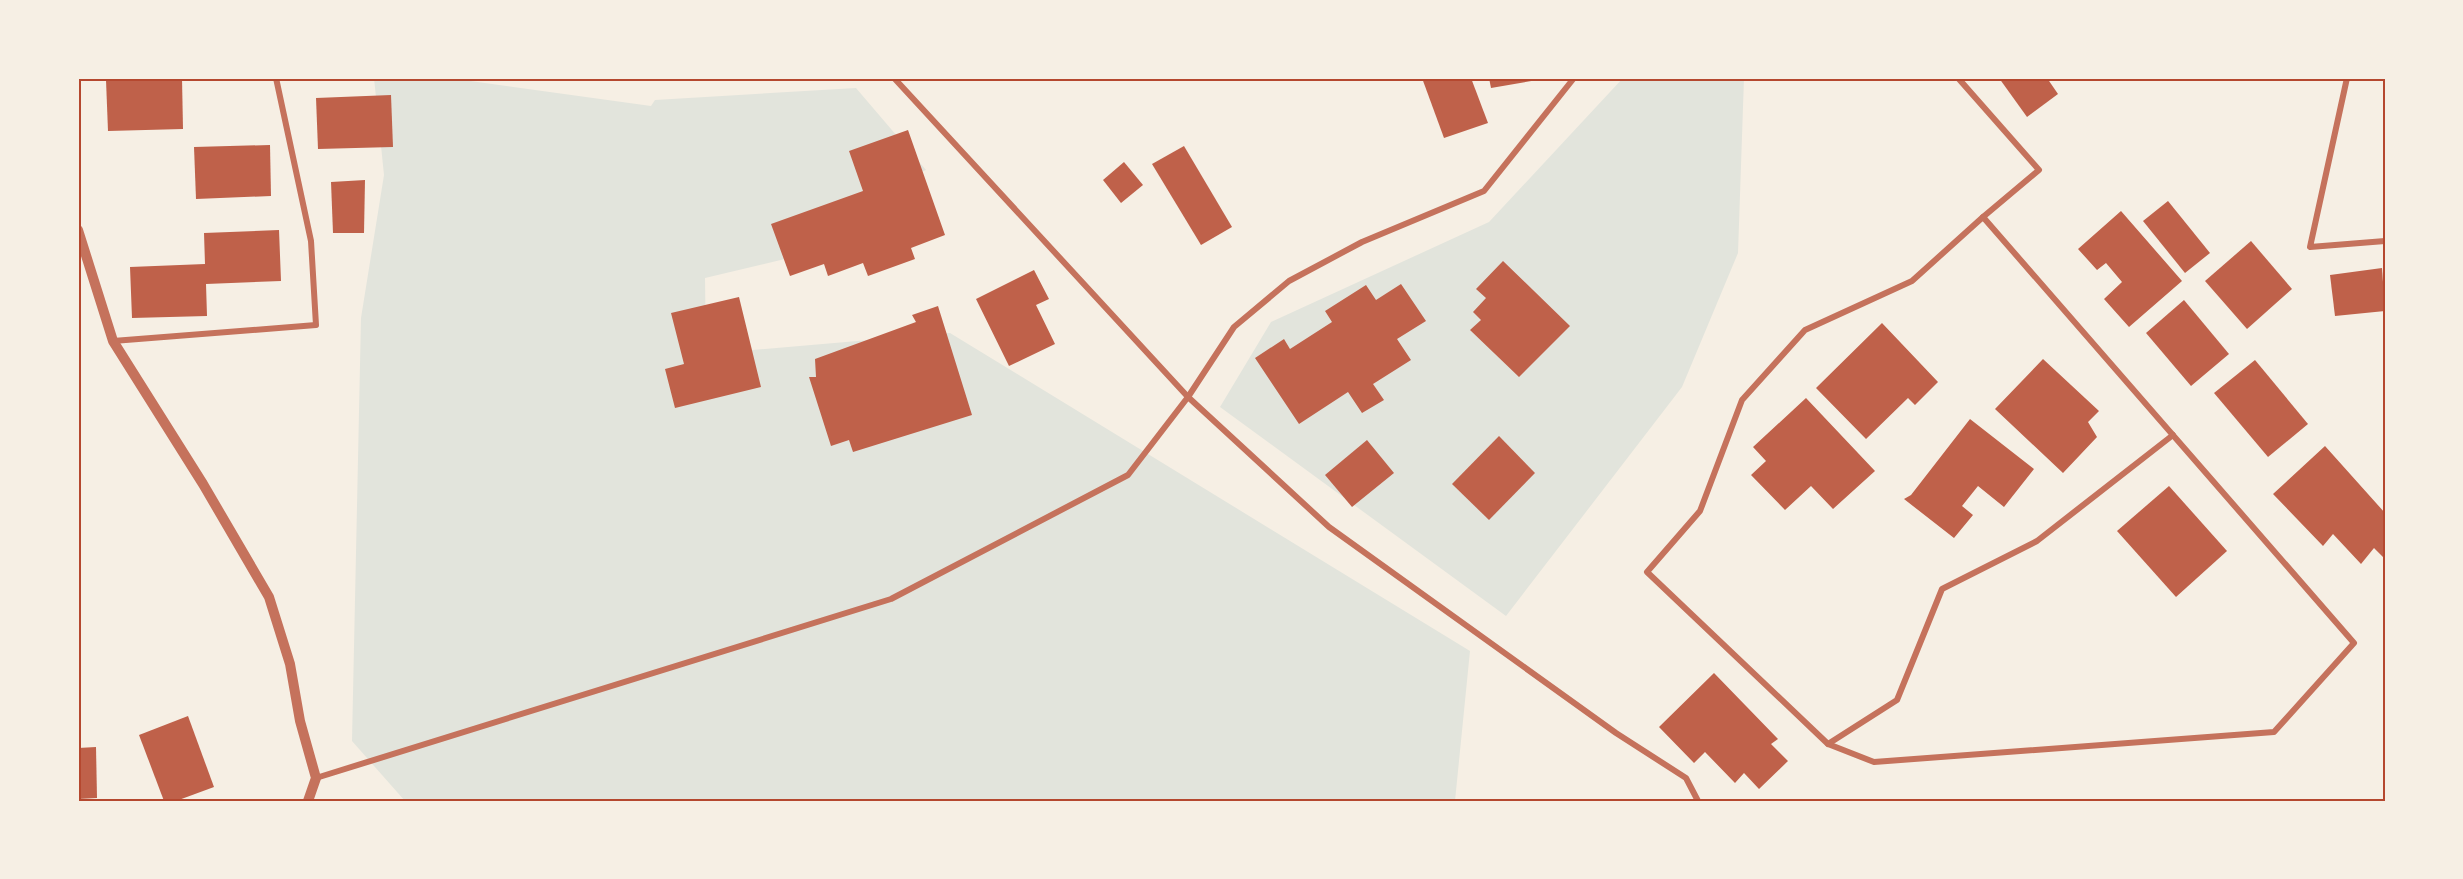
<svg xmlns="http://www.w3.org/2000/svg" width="2463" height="879" viewBox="0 0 2463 879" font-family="'Playfair Display',serif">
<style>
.green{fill:#e2e4dc}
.building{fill:#bf614a}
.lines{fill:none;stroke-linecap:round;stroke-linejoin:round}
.minor{stroke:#c5725c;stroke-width:6}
.tertiary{stroke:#c5725c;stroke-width:10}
.neatline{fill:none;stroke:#b5482f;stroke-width:2}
</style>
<rect width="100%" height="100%" fill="#f6efe4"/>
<g class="green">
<path d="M374 78H449L651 106 655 100 856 88 926 170 815 214 818 251 705 278 706 354 950 333 1470 651 1455 801H405L352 741 361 318 384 175Z"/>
<path d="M1623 78H1744L1738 253 1682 387 1506 616 1220 407 1271 322 1489 222Z"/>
</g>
<g class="building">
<path d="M182 78 183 129 108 131 106 80Z"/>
<path d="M1422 78H1471L1488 123 1444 138Z"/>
<path d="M1489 78H1543V79L1491 88Z"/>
<path d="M1999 78H2047L2058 94 2027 117Z"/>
<path d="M391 95 393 147 318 149 316 98Z"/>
<path d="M908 130 945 235 911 248 915 259 868 276 863 263 828 276 824 264 790 276 771 224 863 191 849 151Z"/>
<path d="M270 145 271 196 196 199 194 147Z"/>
<path d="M1184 146 1232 227 1201 245 1152 164Z"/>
<path d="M1124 162 1143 185 1121 203 1103 180Z"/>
<path d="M365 180 364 233H333L331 182Z"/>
<path d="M2168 201 2210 253 2185 273 2143 221Z"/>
<path d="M2121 211 2182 281 2129 327 2104 299 2122 282 2106 263 2097 270 2078 249Z"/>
<path d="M279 230 281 281 206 284 207 316 132 318 130 267 205 264 204 233Z"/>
<path d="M2251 241 2292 289 2247 329 2205 281Z"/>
<path d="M1503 261 1570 326 1519 377 1470 330 1481 320 1473 312 1486 298 1476 289Z"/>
<path d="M2382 268 2385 311 2335 316 2330 275Z"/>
<path d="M1034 270 1049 299 1036 305 1055 344 1009 366 976 299Z"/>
<path d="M1401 284 1426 321 1397 339 1411 360 1373 384 1384 400 1362 413 1348 392 1299 424 1255 358 1284 339 1290 349 1332 322 1325 311 1366 285 1376 300Z"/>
<path d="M739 297 761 387 675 408 665 369 684 364 671 313Z"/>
<path d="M2184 300 2229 354 2191 386 2146 333Z"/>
<path d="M938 306 972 415 853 452 849 440 831 446 809 377H816L815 359 916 322 912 315Z"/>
<path d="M1882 323 1938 382 1915 405 1908 398 1866 439 1816 388Z"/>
<path d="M2043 359 2099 411 2088 422 2097 437 2063 473 1995 409Z"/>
<path d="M2255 360 2308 424 2268 457 2214 393Z"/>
<path d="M1806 398 1875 471 1833 509 1811 486 1785 510 1751 475 1766 461 1753 447Z"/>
<path d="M1970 419 2034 469 2004 507 1978 486 1962 506 1973 515 1954 538 1904 499 1911 495Z"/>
<path d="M1499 436 1535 473 1489 520 1452 484Z"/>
<path d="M1367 440 1394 473 1352 507 1325 475Z"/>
<path d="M2325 446 2385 513 2383 557 2374 548 2361 564 2333 534 2323 546 2273 494Z"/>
<path d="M2169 486 2227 551 2176 597 2117 531Z"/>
<path d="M1714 673 1778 739 1771 744 1788 761 1759 789 1744 773 1735 783 1705 752 1694 763 1659 727Z"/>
<path d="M188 716 214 787 176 801H164L139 735Z"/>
<path d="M96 747 97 798 78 799V748Z"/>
</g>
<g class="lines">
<g class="minor">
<path d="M894 78 1188 397 1329 527 1616 733 1686 778 1698 801"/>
<path d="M1958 78 2039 170 1983 217"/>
<path d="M2347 78 2310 247 2385 241"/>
<path d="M1983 217 2354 643 2274 732 1874 762 1828 744 1647 572 1700 511 1742 400 1805 330 1912 281Z"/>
<path d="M113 341 316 325 311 241 276 78"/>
<path d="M1828 744 1897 700 1942 589 2037 541 2173 435"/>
<path d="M316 778 891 599 1128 475 1188 397 1234 327 1289 281 1362 242 1484 191 1574 78"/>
</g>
<path class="tertiary" d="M78 230 113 341 203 484 269 597 290 664 300 721 316 778 308 801"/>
</g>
<rect width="2463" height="879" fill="none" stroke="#f6efe4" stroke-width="159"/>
<rect x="80" y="80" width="2304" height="720" class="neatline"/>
</svg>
